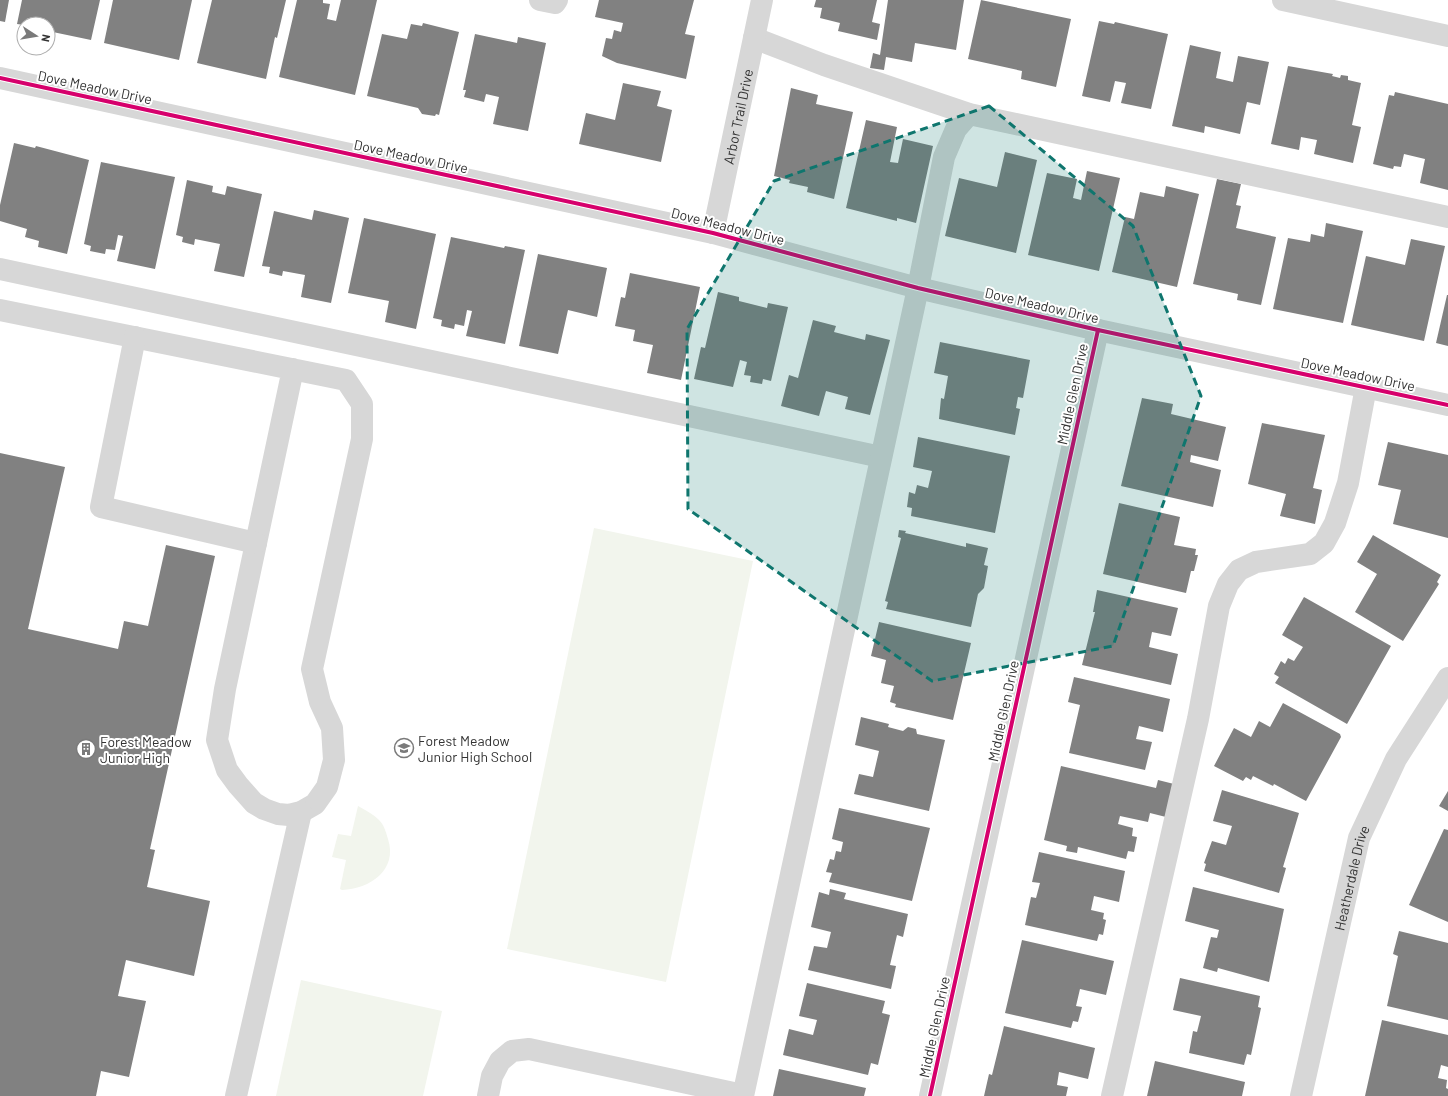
<svg xmlns="http://www.w3.org/2000/svg" width="1448" height="1096" viewBox="0 0 1448 1096" font-family="Barlow,sans-serif">
<style>
.green{fill:#f2f5ed}
.building{fill:#818181}
.lines{fill:none;stroke-linecap:round;stroke-linejoin:round}
.minor{stroke:#d7d7d7;stroke-width:22}
.cycleway-casing{stroke:#fff;stroke-width:6}
.cycleway{stroke:#d6006c;stroke-width:4}
.marked{fill:#0f766e;fill-opacity:0.2;stroke:#0f766e;stroke-width:3;stroke-dasharray:8 5;stroke-linejoin:round}
.labels{text-anchor:middle;dominant-baseline:central;stroke-width:4;stroke-linejoin:round;paint-order:stroke}
.street-label{font-size:14px;fill:#333;stroke:#fff}
.poi-label{font-size:14px;fill:#333;stroke:#fff;text-anchor:start}
</style>
<rect width="100%" height="100%" fill="#fff"/>
<g class="green">
<path d="M594 528 753 561 666 982 507 949Z"/>
<path d="M358 806C365 810 373 814 379 820 384 825 386 832 388 839 398 870 370 889 342 890L340 889 346 860 332 857 338 834 351 836Z"/>
<path d="M301 980 442 1011 423 1096H276Z"/>
</g>
<g class="building">
<path d="M0 0H9L5 22 0 21Z"/>
<path d="M22 0H100L91 40 48 31V24H24V25L17 24Z"/>
<path d="M113 0H192L179 60 104 43Z"/>
<path d="M212 0H286L277 38 275 37 266 79 197 63Z"/>
<path d="M297 0H323V3L330 4 327 19 336 21 341 0H377L355 95 279 77Z"/>
<path d="M599 0H694L685 34 695 36 686 79 617 63 602 56 606 38 612 39 614 30 621 32 623 23 595 17Z"/>
<path d="M816 0H877L872 22 880 24 877 40 838 31 840 23 820 18 822 8 814 7Z"/>
<path d="M888 0H964L956 50 915 43 912 62 886 57 884 70 870 68 873 53 880 55Z"/>
<path d="M981 0 1071 19 1056 87 1021 79 1022 71 968 59Z"/>
<path d="M1099 21 1114 24 1115 22 1168 34 1151 109 1121 103 1126 83 1115 81 1110 102 1082 96Z"/>
<path d="M423 23 459 32 439 115 436 114 435 116 422 114 418 108 367 96 382 34 407 39 411 24 422 26Z"/>
<path d="M475 34 517 43 518 37 546 43 528 131 493 124 499 97 486 94 484 102 464 97 466 90H463Z"/>
<path d="M1190 45 1221 52 1216 78 1233 82 1238 56 1269 62 1260 105 1247 102 1240 134 1205 126 1204 133 1172 126Z"/>
<path d="M1288 66 1333 74 1332 76 1340 78 1341 75 1348 76V80L1361 83 1352 125 1361 127 1353 163 1314 154 1317 140 1301 137 1299 150 1271 144Z"/>
<path d="M623 83 661 91 657 106 672 110 661 162 579 144 586 113 615 120Z"/>
<path d="M791 88 818 95 816 104 853 112 834 199 807 192 808 187 789 183 790 180 774 176Z"/>
<path d="M1395 92 1448 104V190L1420 183 1425 159 1404 154 1401 167 1394 166 1393 169 1373 164 1389 95 1394 96Z"/>
<path d="M866 120 897 127 890 162 898 163 903 139 933 146 916 223 897 218V221L846 208Z"/>
<path d="M14 143 35 148 36 146 89 160 67 254 38 247 39 241 25 237 27 229 0 221V205Z"/>
<path d="M1005 152 1037 160 1016 253 945 236 959 178 997 187Z"/>
<path d="M101 162 175 177 155 269 117 261 123 236 118 235 115 250 106 249 105 254 90 251 91 246 84 244Z"/>
<path d="M1087 171 1120 178 1099 271 1028 255 1047 173 1077 179 1073 198 1081 200Z"/>
<path d="M1217 179 1241 184 1236 205 1241 206 1236 228 1276 237 1261 305 1237 300 1238 294 1193 284Z"/>
<path d="M187 180 213 186 212 192 225 195 227 186 262 194 244 277 214 271 220 244 195 239 194 245 182 242 183 237 176 235Z"/>
<path d="M1166 186 1199 194 1177 287 1112 272 1125 217 1134 219 1140 192 1164 197Z"/>
<path d="M314 210 349 218 331 303 301 297 305 275 283 271 282 276 269 273 270 267 262 266 274 211 312 220Z"/>
<path d="M364 218 436 234 416 329 385 322 389 301 348 293Z"/>
<path d="M1326 223 1363 231 1343 323 1273 309 1288 238 1310 242 1311 234 1324 237Z"/>
<path d="M451 237 504 248 505 246 525 250 505 344 466 336 472 311 467 310 464 326 455 324 454 329 441 326 442 320 433 318Z"/>
<path d="M1411 239 1445 246 1424 341 1351 325 1366 256 1405 265Z"/>
<path d="M538 254 607 268 597 317 568 310 558 354 519 346Z"/>
<path d="M630 273 700 287 681 380 647 373 653 345 633 341 635 330 615 326 621 297 625 298Z"/>
<path d="M718 292 739 297V301L767 308 768 303 788 307 771 381 763 379 762 384 750 382 751 376 744 375 747 362 740 360 733 387 694 379 701 347 705 348Z"/>
<path d="M1447 295H1448V346L1436 343Z"/>
<path d="M813 320 836 326 834 332 865 340 866 334 890 340 870 415 845 409 848 397 826 391 819 416 781 406 789 375 798 378Z"/>
<path d="M940 342 1030 360 1023 398 1018 397 1016 408 1020 409 1015 435 939 419 941 398 944 399 948 376 934 373Z"/>
<path d="M1142 398 1173 404 1171 414 1226 427 1218 461 1191 455 1190 462 1221 470 1213 507 1121 486Z"/>
<path d="M1262 423 1325 435 1313 488 1322 490 1315 524 1280 516 1286 494 1248 484Z"/>
<path d="M918 437 1010 456 995 533 911 516 912 508 907 507 909 492 915 494 917 485 928 488 932 471 913 467Z"/>
<path d="M1388 442 1448 455V538L1393 524 1401 490 1378 485Z"/>
<path d="M0 453 65 467 28 629 118 649 124 621 148 626 166 545 215 556 150 849 155 850 147 887 210 901 194 976 126 960 118 996 146 1001 129 1077 101 1071 96 1096H0Z"/>
<path d="M1119 503 1180 517 1174 545 1196 549 1195 555H1198L1194 571H1191L1186 593 1103 574Z"/>
<path d="M899 530 906 531 905 533 966 547V543L988 548 984 565 988 566 984 588 978 594 971 627 886 609 888 602 885 601 901 538 898 537Z"/>
<path d="M1373 535 1441 575 1437 582 1439 584 1403 641 1355 612 1377 574 1357 562Z"/>
<path d="M1097 590 1178 608 1171 636 1152 632 1149 647 1178 654 1171 685 1082 665 1095 612H1093Z"/>
<path d="M1304 597 1391 646 1347 724 1275 683 1279 677 1274 674 1281 661 1285 664 1288 658 1294 661 1303 647 1282 635Z"/>
<path d="M879 622 971 643 953 720 895 707 896 704 890 702 894 686 881 683 886 660 871 656Z"/>
<path d="M1074 677 1170 699 1163 732 1139 726 1136 739 1152 742 1145 770 1069 753 1080 705 1068 702Z"/>
<path d="M1283 703 1340 734 1341 737 1306 801 1274 784 1273 786 1253 776 1251 780 1246 777 1243 781 1214 766 1234 728 1251 737 1259 721 1270 727Z"/>
<path d="M861 717 889 724 888 727 903 731 908 727 916 729 917 734 945 740 929 811 854 794 859 774 873 777 879 751 855 745Z"/>
<path d="M1061 766 1156 788 1158 780 1174 784 1166 817 1150 813 1148 822 1120 816 1118 824 1133 828 1132 836 1137 837 1134 852 1128 851 1126 859 1078 847 1077 853 1066 851 1067 846 1044 840Z"/>
<path d="M1222 790 1299 813 1283 867 1286 868 1279 893 1204 871 1206 864 1204 863 1212 841 1226 845 1232 826 1213 821Z"/>
<path d="M1448 791V811L1439 806Z"/>
<path d="M839 808 930 828 912 901 829 882 832 873 826 872 830 859 834 860 836 851 841 852 843 842 832 839Z"/>
<path d="M1444 829 1448 830V922L1409 905Z"/>
<path d="M1039 852 1125 871 1119 902 1094 896 1091 910 1104 913 1103 919 1106 920 1103 935 1099 934 1097 941 1025 925 1031 897 1036 898 1040 883 1032 882Z"/>
<path d="M1193 887 1284 909 1269 982 1218 968 1217 972 1203 968 1211 937 1217 938 1219 930 1185 921Z"/>
<path d="M830 889 846 893 844 899 908 914 903 937 897 935 890 965 896 966 891 989 808 970 814 946 827 948 831 932 811 927 819 892 829 895Z"/>
<path d="M1399 931 1448 943V1020L1387 1006 1398 956 1393 954Z"/>
<path d="M1022 940 1114 961 1106 995 1080 989 1076 1006 1082 1007 1078 1022 1073 1021 1071 1028 1005 1013Z"/>
<path d="M1180 978 1260 996 1258 1007 1261 1008 1251 1055 1247 1054 1244 1065 1189 1053 1193 1031 1197 1032 1201 1016 1173 1010Z"/>
<path d="M807 983 885 1001 882 1013 890 1015 878 1065 871 1063 868 1075 783 1055 789 1029 813 1035 817 1020 799 1016Z"/>
<path d="M1382 1020 1448 1035V1067L1441 1065 1438 1078 1447 1080 1446 1088 1448 1089V1096H1365Z"/>
<path d="M1004 1026 1095 1048 1088 1079 1059 1072 1057 1085 1068 1087 1066 1096H984L989 1074 992 1075Z"/>
<path d="M1155 1061 1245 1082 1242 1096H1147Z"/>
<path d="M779 1069 866 1088 864 1096H773Z"/>
</g>
<g class="lines">
<g class="minor">
<path d="M540 0 555 3 557 0"/>
<path d="M1283 0 1448 36"/>
<path d="M754 38 824 65 969 114 1448 217"/>
<path d="M0 78 713 233 918 288 1098 330 1448 405"/>
<path id="s1" d="M713 233 762 0"/>
<path d="M0 269 881 457"/>
<path d="M0 310 346 380 362 404V439L312 669 320 702 332 728 334 760 327 787 315 804 301 812 289 815 278 814 264 809 254 803 238 785 227 770 217 740 225 689 293 369"/>
<path d="M135 337 101 507 256 543"/>
<path d="M236 1096 301 812"/>
<path d="M488 1096 492 1076 500 1061 512 1051 529 1049 743 1095"/>
<path d="M743 1096 918 288 944 157 956 129 969 114"/>
<path d="M930 1096 1098 330"/>
<path d="M1112 1096 1198 719 1219 606 1228 584 1239 570 1256 562 1310 554 1324 543 1335 523 1348 483 1366 387"/>
<path id="s2" d="M1301 1096 1359 838 1396 759 1448 678"/>
</g>
<defs>
<g id="cycleway">
<path d="M0 78 713 233 918 288 1098 330 1448 405"/>
<path d="M930 1096 1098 330"/>
</g>
</defs>
<use href="#cycleway" class="cycleway-casing"/>
<use href="#cycleway" class="cycleway"/>
</g>
<path class="marked" d="M989 106 1133 226 1201 396 1113 646 932 681 688 509 687 329 774 181Z"/>
<defs>
<symbol id="school-ring" viewBox="-11 -11 22 22"><circle r="9.5" fill="#fff" stroke="#7a7a7a" stroke-width="1.5"/><path d="M0-5L7-2L0 1L-7-2ZM-4 1L0 2.5L4 1V4Q0 6-4 4Z" fill="#7a7a7a"/></symbol>
<symbol id="building-ring" viewBox="-11 -11 22 22"><circle r="9.5" fill="#fff" stroke="#7a7a7a" stroke-width="1.5"/><path d="M-4-6H4V6H1V3H-1V6H-4ZM-2.5-4.3h1.7v1.8h-1.7ZM.8-4.3h1.7v1.8H.8ZM-2.5-1h1.7V.8h-1.7ZM.8-1h1.7V.8H.8Z" fill="#7a7a7a"/></symbol>
</defs>
<g fill-rule="evenodd">
<use href="#school-ring" x="393" y="737" width="22" height="22"/>
<use href="#building-ring" x="75" y="738" width="22" height="22"/>
</g>
<g class="labels">
<g class="street-label">
<text transform="translate(95 87) rotate(12)">Dove Meadow Drive</text>
<text stroke="none"><textPath href="#s1" startOffset="119">Arbor Trail Drive</textPath></text>
<text transform="translate(411 156) rotate(12)">Dove Meadow Drive</text>
<text transform="translate(728 226) rotate(14)">Dove Meadow Drive</text>
<text transform="translate(1042 305) rotate(13)">Dove Meadow Drive</text>
<text transform="translate(1358 374) rotate(12)">Dove Meadow Drive</text>
<text transform="translate(1072 394) rotate(-78)">Middle Glen Drive</text>
<text transform="translate(1003 711) rotate(-78)">Middle Glen Drive</text>
<text stroke="none"><textPath href="#s2" startOffset="224">Heatherdale Drive</textPath></text>
<text transform="translate(934 1027) rotate(-78)">Middle Glen Drive</text>
</g>
<g class="poi-label">
<text x="418" y="740">Forest Meadow<tspan x="418" dy="16">Junior High School</tspan></text>
<text x="100" y="741">Forest Meadow<tspan x="100" dy="16">Junior High</tspan></text>
</g>
</g>
<g transform="translate(36 36) rotate(102)"><circle r="19" fill="#ffffff" stroke="#adadad"/>
<path d="M0-3L7 15L0 10L-7 15Z" fill="#7a7a7a"/>
<text y="-6" font-size="11" font-weight="bold" text-anchor="middle" fill="#333333">N</text>
</g>
</svg>
